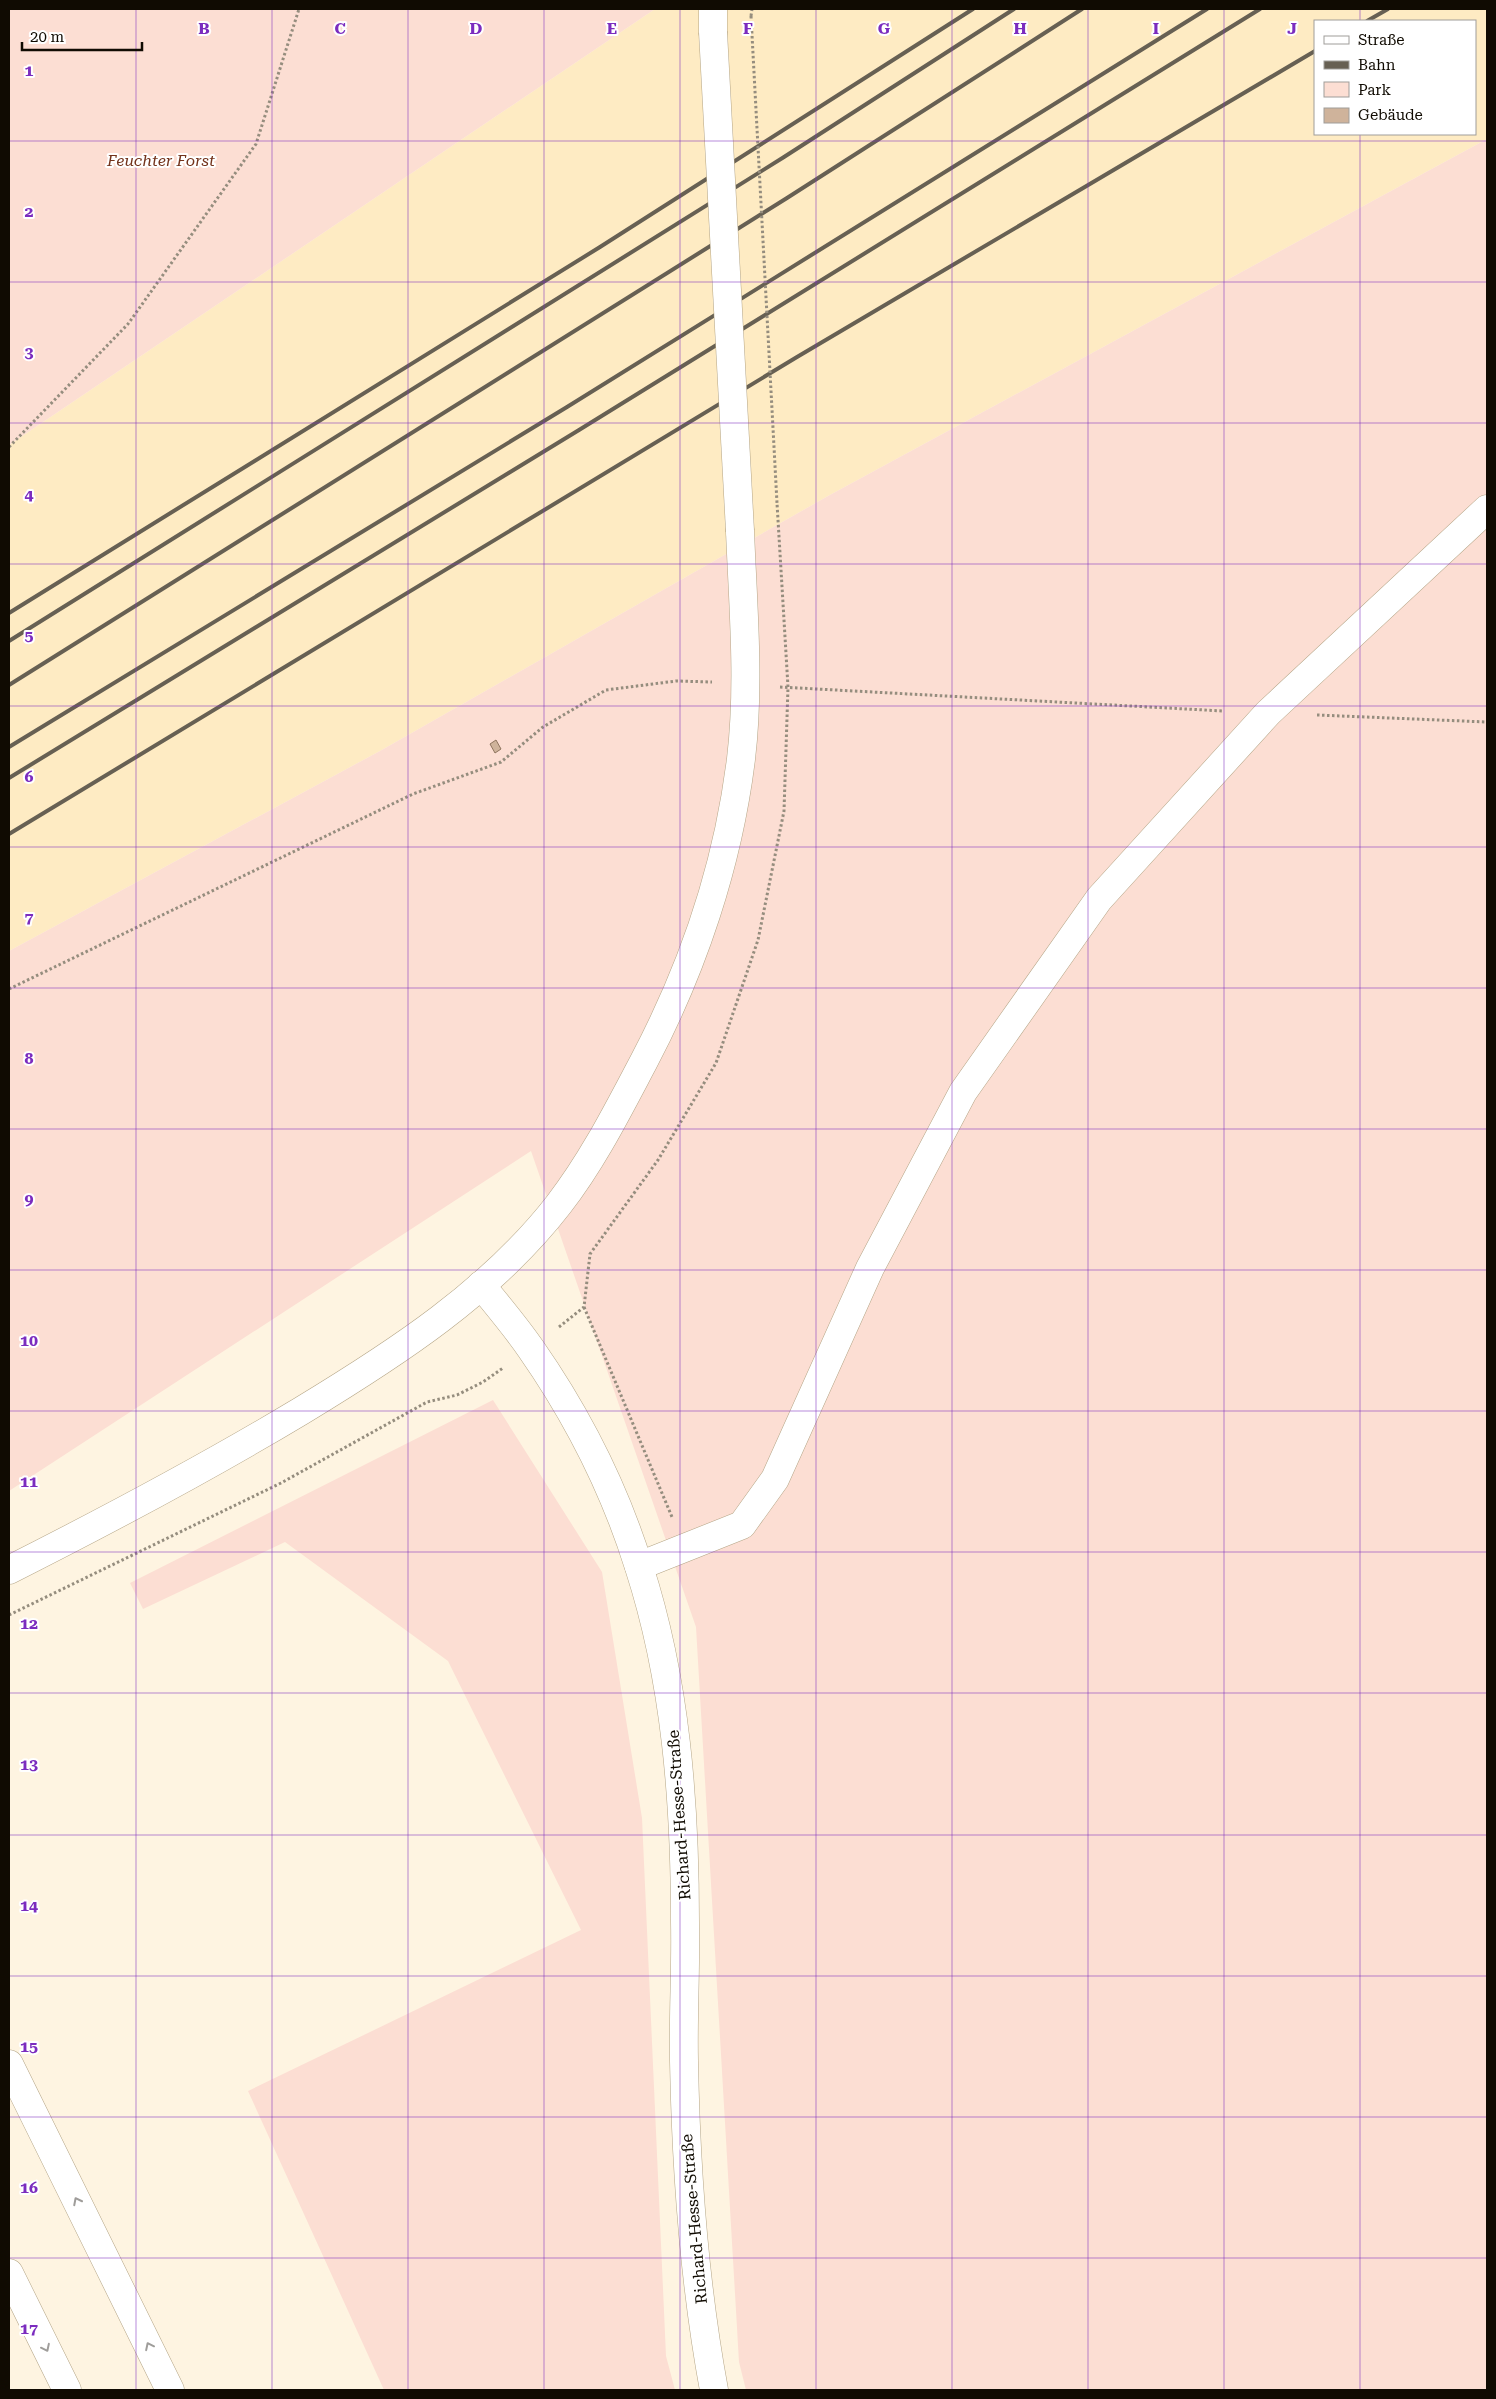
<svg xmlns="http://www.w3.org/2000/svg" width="1496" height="2399" viewBox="0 0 1496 2399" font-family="'Roboto Serif',serif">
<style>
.built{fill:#feebc3;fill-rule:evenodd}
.green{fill:#fcded3}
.building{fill:#cfb39b;stroke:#8e745e}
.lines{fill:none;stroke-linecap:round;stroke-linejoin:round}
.minor-casing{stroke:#b4a586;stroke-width:29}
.tertiary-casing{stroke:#b4a586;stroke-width:29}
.secondary-casing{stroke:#b4a586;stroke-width:29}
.motorway-casing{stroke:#b4a586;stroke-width:29}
.path{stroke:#958d7e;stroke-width:3;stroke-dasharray:2.5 2.5;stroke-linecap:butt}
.minor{stroke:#fff;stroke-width:28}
.tertiary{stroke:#fff;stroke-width:28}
.secondary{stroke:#fff;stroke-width:28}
.motorway{stroke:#fff;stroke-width:28}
.rail{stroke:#676053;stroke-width:4}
.secondary-bridge-casing{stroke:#b4a586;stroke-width:29;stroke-linecap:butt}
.path-bridge{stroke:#958d7e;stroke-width:3;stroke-dasharray:2.5 2.5;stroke-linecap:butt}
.secondary-bridge{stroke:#fff;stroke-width:28}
.oneway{stroke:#9f9d9a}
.grid{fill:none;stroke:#7b2cbf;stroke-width:1;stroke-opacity:0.55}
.labels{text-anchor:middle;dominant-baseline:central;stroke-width:4;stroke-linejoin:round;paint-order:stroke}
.park-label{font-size:16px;font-style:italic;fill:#73331b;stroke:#fff}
.street-label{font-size:16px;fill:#100b02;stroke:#fff}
.grid-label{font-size:16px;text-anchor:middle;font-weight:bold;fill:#7b2cbf;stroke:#fff;stroke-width:4;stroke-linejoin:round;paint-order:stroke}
</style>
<rect width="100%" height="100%" fill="#fef4e1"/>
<path class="built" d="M655 9H1487V139L828 496 380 751 9 951V445ZM1315 21H1475V134H1315Z"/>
<g class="green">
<path d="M9 9H655L9 445Z"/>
<path d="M1487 139V2390H746L739 2362 696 1627 531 1151 9 1491V951L380 751 828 496Z"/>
<path d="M493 1400 602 1572 642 1818 666 2356 675 2390H384L248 2091 581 1930 448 1661 285 1542 143 1609 130 1583Z"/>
</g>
<path class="building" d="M496 740 501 749 495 753 490 744Z"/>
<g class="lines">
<defs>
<path id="minor" d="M639 1566 742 1525 775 1479 870 1268 963 1092 1099 899 1268 713 1487 509"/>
<path id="tertiary" d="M481 1285C498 1306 516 1327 531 1349 577 1415 615 1490 639 1567 676 1681 685 1803 685 1922 686 1968 683 2015 684 2061 686 2171 694 2282 714 2390"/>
<g id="secondary">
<path d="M713 9V32"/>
<path d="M9 1570C108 1520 206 1468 301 1411 395 1354 491 1292 559 1204 593 1160 618 1110 644 1061 693 968 728 864 741 759 750 684 743 606 740 531"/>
</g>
<g id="motorway">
<path d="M9 2064 170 2390"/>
<path d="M9 2273 67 2390"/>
</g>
</defs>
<use href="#minor" class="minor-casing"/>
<use href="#tertiary" class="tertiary-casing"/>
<use href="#secondary" class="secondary-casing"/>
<use href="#motorway" class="motorway-casing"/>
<g class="path">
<path d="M751 16 752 9"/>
<path d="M9 447 128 324 256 144 299 9"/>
<path d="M780 687 1223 711"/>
<path d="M1317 715 1487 722"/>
<path d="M9 989 413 794 501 762 543 727 606 690 676 681 712 682"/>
<path d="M584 1307 672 1517"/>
<path d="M559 1327 584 1307 590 1254 658 1160 716 1063 758 940 784 811 788 687 777 503"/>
<path d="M9 1615 281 1483 427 1402 457 1395 483 1382 503 1368"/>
</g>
<use href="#minor" class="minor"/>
<use href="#tertiary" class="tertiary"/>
<use href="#secondary" class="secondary"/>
<use href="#motorway" class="motorway"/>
<g class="rail">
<path d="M1367 21 1388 9"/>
<path d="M9 613 600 247 973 9"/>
<path d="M9 641 784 157 1014 9"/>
<path d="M9 685 787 198 1082 9"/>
<path d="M9 747 567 407 1207 9"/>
<path d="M9 778 579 430 1260 9"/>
<path d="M9 834 797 357 1315 51"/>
</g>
<defs>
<path id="secondary-bridge" d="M713 32 740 531"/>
</defs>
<use href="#secondary-bridge" class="secondary-bridge-casing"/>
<path class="path-bridge" d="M751 16 777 503"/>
<use href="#secondary-bridge" class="secondary-bridge"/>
</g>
<defs><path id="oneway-chevron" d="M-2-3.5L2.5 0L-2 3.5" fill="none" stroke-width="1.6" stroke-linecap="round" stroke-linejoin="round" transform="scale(1.25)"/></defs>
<g class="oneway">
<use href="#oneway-chevron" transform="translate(77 2201) rotate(-117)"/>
<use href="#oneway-chevron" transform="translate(149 2346) rotate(-116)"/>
<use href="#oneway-chevron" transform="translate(46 2348) rotate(64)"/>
</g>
<path class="grid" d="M136 9V2390M272 9V2390M408 9V2390M544 9V2390M680 9V2390M816 9V2390M952 9V2390M1088 9V2390M1224 9V2390M1360 9V21M1360 134V2390M9 141H1487M9 282H1487M9 423H1487M9 564H1487M9 706H1487M9 847H1487M9 988H1487M9 1129H1487M9 1270H1487M9 1411H1487M9 1552H1487M9 1693H1487M9 1835H1487M9 1976H1487M9 2117H1487M9 2258H1487"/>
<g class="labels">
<g class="park-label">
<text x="161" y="160">Feuchter Forst</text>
</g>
<g class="street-label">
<text transform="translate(679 1815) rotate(-94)">Richard-Hesse-Straße</text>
<text transform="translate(694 2219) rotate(-95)">Richard-Hesse-Straße</text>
</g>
</g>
<g class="grid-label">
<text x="204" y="34">B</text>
<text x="340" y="34">C</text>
<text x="476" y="34">D</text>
<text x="612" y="34">E</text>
<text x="748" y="34">F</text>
<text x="884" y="34">G</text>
<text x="1020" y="34">H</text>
<text x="1156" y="34">I</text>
<text x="1292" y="34">J</text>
<text x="29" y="76">1</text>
<text x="29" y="217">2</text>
<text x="29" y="358">3</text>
<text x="29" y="500">4</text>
<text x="29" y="641">5</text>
<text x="29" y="782">6</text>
<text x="29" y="923">7</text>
<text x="29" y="1064">8</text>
<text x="29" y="1205">9</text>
<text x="29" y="1346">10</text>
<text x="29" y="1487">11</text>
<text x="29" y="1629">12</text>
<text x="29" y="1770">13</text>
<text x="29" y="1911">14</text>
<text x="29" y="2052">15</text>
<text x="29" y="2193">16</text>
<text x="29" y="2334">17</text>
</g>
<rect width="1496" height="2399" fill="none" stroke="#100b02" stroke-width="20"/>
<rect x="1314" y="20" width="162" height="115" fill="#ffffff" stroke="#9f9d9a"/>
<rect x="1324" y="36" width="25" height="8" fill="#ffffff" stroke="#9f9d9a"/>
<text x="1358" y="45" font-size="15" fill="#100b02">Straße</text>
<rect x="1324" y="61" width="25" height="8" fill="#676053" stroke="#9f9d9a"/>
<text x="1358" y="70" font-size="15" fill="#100b02">Bahn</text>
<rect x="1324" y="82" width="25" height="15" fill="#fcded3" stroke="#9f9d9a"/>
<text x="1358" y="95" font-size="15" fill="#100b02">Park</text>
<rect x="1324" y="108" width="25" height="15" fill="#cfb39b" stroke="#9f9d9a"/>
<text x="1358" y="120" font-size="15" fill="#100b02">Gebäude</text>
<path d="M22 42v8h120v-8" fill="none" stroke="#100b02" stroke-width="2.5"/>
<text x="30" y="42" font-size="15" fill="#100b02" stroke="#ffffff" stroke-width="4" paint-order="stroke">20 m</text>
</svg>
